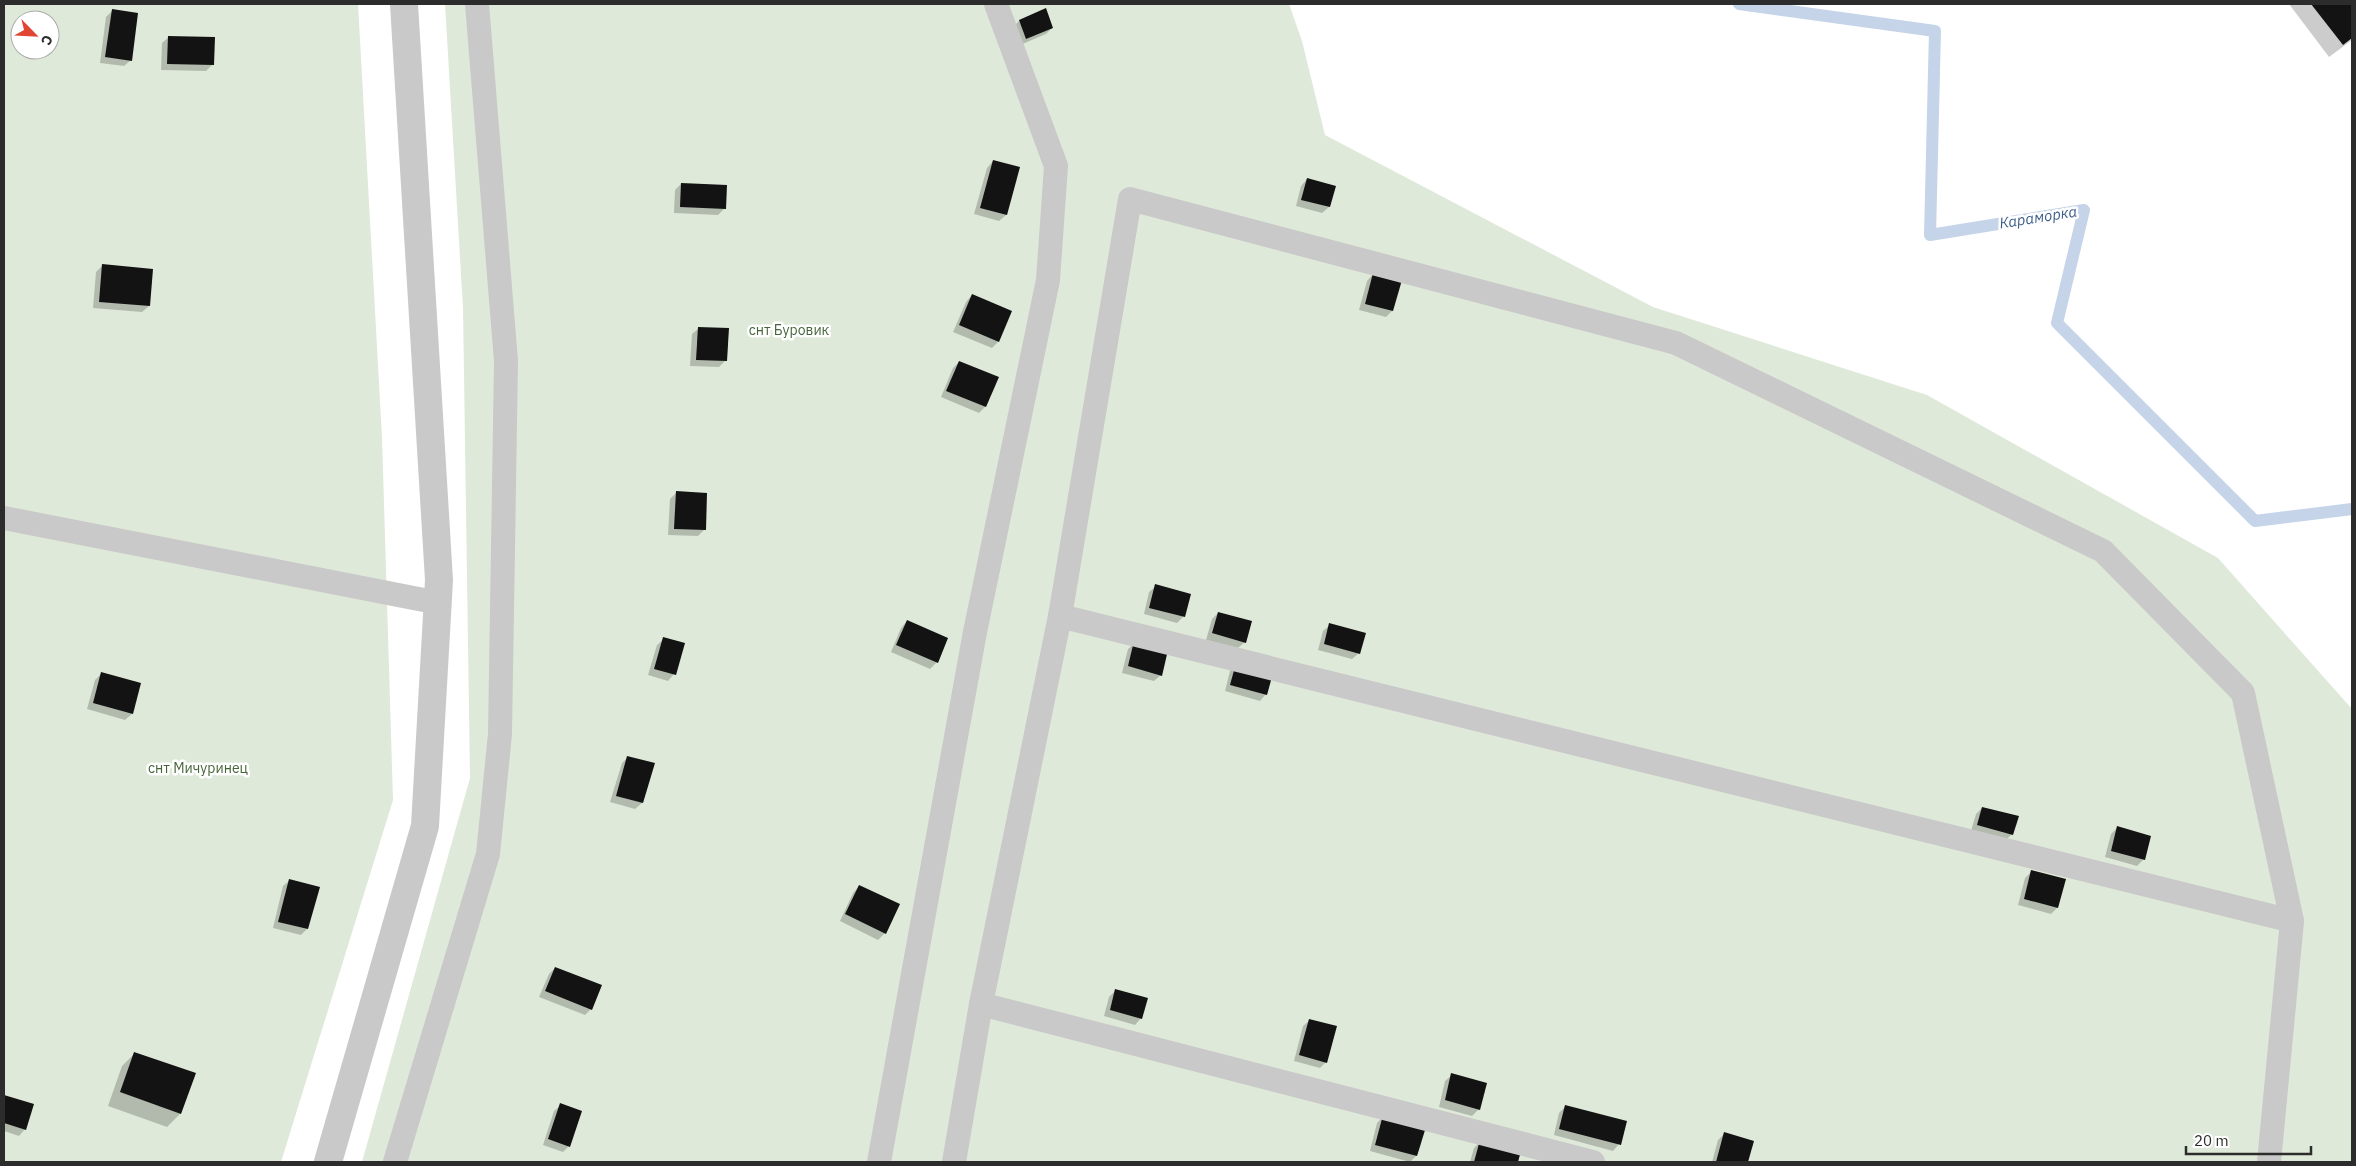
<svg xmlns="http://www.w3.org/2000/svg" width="2356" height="1166" viewBox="0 0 2356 1166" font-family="'IBM Plex Sans',sans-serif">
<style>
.green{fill:#dfe9d9;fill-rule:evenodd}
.shadow{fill:#0003}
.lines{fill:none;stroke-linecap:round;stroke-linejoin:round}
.stream{stroke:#c5d4e9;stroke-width:12}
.building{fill:#131313}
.service{stroke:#c9c9c9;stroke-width:24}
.tertiary{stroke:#c9c9c9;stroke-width:28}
.labels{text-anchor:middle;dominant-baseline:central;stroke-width:5;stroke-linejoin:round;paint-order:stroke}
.park-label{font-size:14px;fill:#47653b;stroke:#fff}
.water-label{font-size:15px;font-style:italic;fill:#3d5e8a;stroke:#fff}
</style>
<rect width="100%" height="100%" fill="#fff"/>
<g class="green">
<path d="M4 4H358L382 437 393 800 281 1162H4ZM20 20H50V50H20Z"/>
<path d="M445 4H1289L1302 41 1325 135 1653 307 1927 395 2218 558 2352 709V1162H362L470 778 463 308Z"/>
</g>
<g class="shadow">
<path d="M2289 4H2352V40L2329 57Z"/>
<path d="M112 11 131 60 124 66 100 63 106 17Z"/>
<path d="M1019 21 1052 28 1046 34 1020 45 1013 27Z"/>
<path d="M169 37 212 65 206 71 161 70 162 43Z"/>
<path d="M993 161 1018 168 1006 215 999 221 974 214 987 168Z"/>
<path d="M1307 179 1334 186 1329 207 1322 213 1296 206 1301 186Z"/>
<path d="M681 184 725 208 718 215 674 213 675 190Z"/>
<path d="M103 265 149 306 142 312 93 308 96 272Z"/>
<path d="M1373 274 1392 311 1386 317 1359 310 1367 281Z"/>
<path d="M972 295 998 342 992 348 953 332 966 302Z"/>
<path d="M699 328 726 360 719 367 690 366 692 334Z"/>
<path d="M959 362 985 407 979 413 941 397 953 368Z"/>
<path d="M676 493 704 530 698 536 668 535 670 499Z"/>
<path d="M1156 586 1190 595 1183 617 1177 623 1144 614 1149 592Z"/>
<path d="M1218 613 1245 642 1238 648 1206 640 1212 619Z"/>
<path d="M907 621 947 638 937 662 930 669 891 652 901 628Z"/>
<path d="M1330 625 1359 653 1352 659 1318 650 1323 631Z"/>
<path d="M664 639 674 674 668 681 648 675 657 645Z"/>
<path d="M1135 643 1161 675 1154 681 1122 673 1128 649Z"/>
<path d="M1236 665 1266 694 1260 701 1225 691 1230 671Z"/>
<path d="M102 673 132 714 125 720 87 709 95 680Z"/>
<path d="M628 757 653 764 642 803 635 809 610 802 622 763Z"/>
<path d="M1982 808 2012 834 2006 840 1971 831 1976 814Z"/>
<path d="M2117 828 2144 859 2137 866 2105 857 2111 834Z"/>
<path d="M2032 871 2057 908 2051 914 2018 905 2025 878Z"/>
<path d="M290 880 307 929 301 935 273 928 283 886Z"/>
<path d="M859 886 885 933 878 940 840 921 853 893Z"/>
<path d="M555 968 591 1009 585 1015 539 997 549 974Z"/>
<path d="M1116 990 1141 1018 1135 1025 1104 1016 1109 997Z"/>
<path d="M1310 1020 1326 1062 1320 1068 1294 1061 1303 1026Z"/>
<path d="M135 1053 180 1114 167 1127 108 1106 122 1066Z"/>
<path d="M1452 1075 1479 1109 1472 1116 1439 1107 1445 1081Z"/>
<path d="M4 1096 32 1105 25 1129 19 1136 4 1131Z"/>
<path d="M561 1105 569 1146 563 1152 543 1145 554 1111Z"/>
<path d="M1566 1106 1619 1144 1613 1151 1554 1135 1559 1113Z"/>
<path d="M1383 1117 1416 1156 1410 1162 1370 1151 1377 1123Z"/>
<path d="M1724 1134 1752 1142 1747 1162H1712L1718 1140Z"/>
<path d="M1480 1142 1519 1152 1517 1162H1470L1474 1148Z"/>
</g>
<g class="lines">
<path class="stream" d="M1739 4 1935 31 1930 235 2084 210 2057 323 2255 521 2352 509"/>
</g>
<g class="building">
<path d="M2311 4H2352V38L2343 45Z"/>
<path d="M1046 8 1053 28 1026 39 1019 20Z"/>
<path d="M112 9 138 13 132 61 105 57Z"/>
<path d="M168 36 215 37 214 65 167 64Z"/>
<path d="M993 160 1020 167 1007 215 980 208Z"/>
<path d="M1307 178 1336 186 1330 207 1301 200Z"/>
<path d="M681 183 727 185 726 209 680 207Z"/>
<path d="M102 264 153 269 150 306 99 302Z"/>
<path d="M1373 273 1402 280 1393 311 1365 304Z"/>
<path d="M972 294 1012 311 999 342 959 325Z"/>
<path d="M698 327 729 328 727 361 696 360Z"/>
<path d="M959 361 999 377 986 407 946 391Z"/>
<path d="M676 491 707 493 706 530 674 529Z"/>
<path d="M1155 584 1191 594 1185 617 1149 608Z"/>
<path d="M1218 612 1252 621 1246 643 1212 633Z"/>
<path d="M907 620 948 638 938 663 896 645Z"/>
<path d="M1329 623 1366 633 1360 654 1324 644Z"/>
<path d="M663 637 685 643 676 675 654 669Z"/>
<path d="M1134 641 1168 650 1162 676 1128 666Z"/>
<path d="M1236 663 1273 673 1267 695 1230 685Z"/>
<path d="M101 672 141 683 133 714 93 703Z"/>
<path d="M627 756 655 763 643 803 616 796Z"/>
<path d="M1982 807 2019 816 2013 835 1977 825Z"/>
<path d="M2117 826 2151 836 2145 860 2111 851Z"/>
<path d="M2031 870 2066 879 2058 908 2024 899Z"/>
<path d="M289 879 320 887 308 929 278 922Z"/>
<path d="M859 885 900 904 886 934 845 914Z"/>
<path d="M555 967 602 985 592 1010 545 991Z"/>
<path d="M1115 989 1148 998 1142 1019 1110 1010Z"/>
<path d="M1309 1019 1337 1026 1327 1063 1299 1055Z"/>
<path d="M134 1052 196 1073 181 1114 120 1092Z"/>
<path d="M1451 1073 1487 1083 1480 1110 1445 1100Z"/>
<path d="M4 1095 34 1104 26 1130 4 1123Z"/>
<path d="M560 1103 582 1111 570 1147 548 1139Z"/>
<path d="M1565 1105 1627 1121 1621 1145 1559 1129Z"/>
<path d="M1383 1115 1426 1127 1417 1156 1375 1145Z"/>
<path d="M1724 1132 1754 1141 1748 1162H1716Z"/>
<path d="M1480 1140 1521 1151 1518 1162H1474Z"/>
</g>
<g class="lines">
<g class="service">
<path d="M4 518 439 603"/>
<path d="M1060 616 2292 921 2269 1162"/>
<path d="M981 1004 1593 1162"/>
<path d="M395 1162 488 854 500 734 506 361 477 4"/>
<path d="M879 1162 975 632 1048 280 1056 166 996 4"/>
<path d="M954 1162 981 1004 1060 616 1130 199 1676 343 2103 551 2243 693 2292 921"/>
</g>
<path class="tertiary" d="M328 1162 425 826 439 580 404 4"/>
</g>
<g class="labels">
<g class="park-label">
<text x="789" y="330">снт Буровик</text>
<text x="198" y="768">снт Мичуринец</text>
</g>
<g class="water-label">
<text transform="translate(2038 217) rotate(-9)">Караморка</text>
</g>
</g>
<rect width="2356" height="1166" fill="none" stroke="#2c2c2c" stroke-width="10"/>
<g transform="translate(35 35) rotate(114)"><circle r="24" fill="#ffffff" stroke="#ababab"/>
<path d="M0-4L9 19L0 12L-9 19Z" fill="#df4532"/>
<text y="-8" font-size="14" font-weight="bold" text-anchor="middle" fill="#2c2c2c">С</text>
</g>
<path d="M2186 1146v8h125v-8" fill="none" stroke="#2c2c2c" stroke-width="2.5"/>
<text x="2194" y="1146" font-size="15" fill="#2c2c2c" stroke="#ffffff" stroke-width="4" paint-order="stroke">20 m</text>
</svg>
